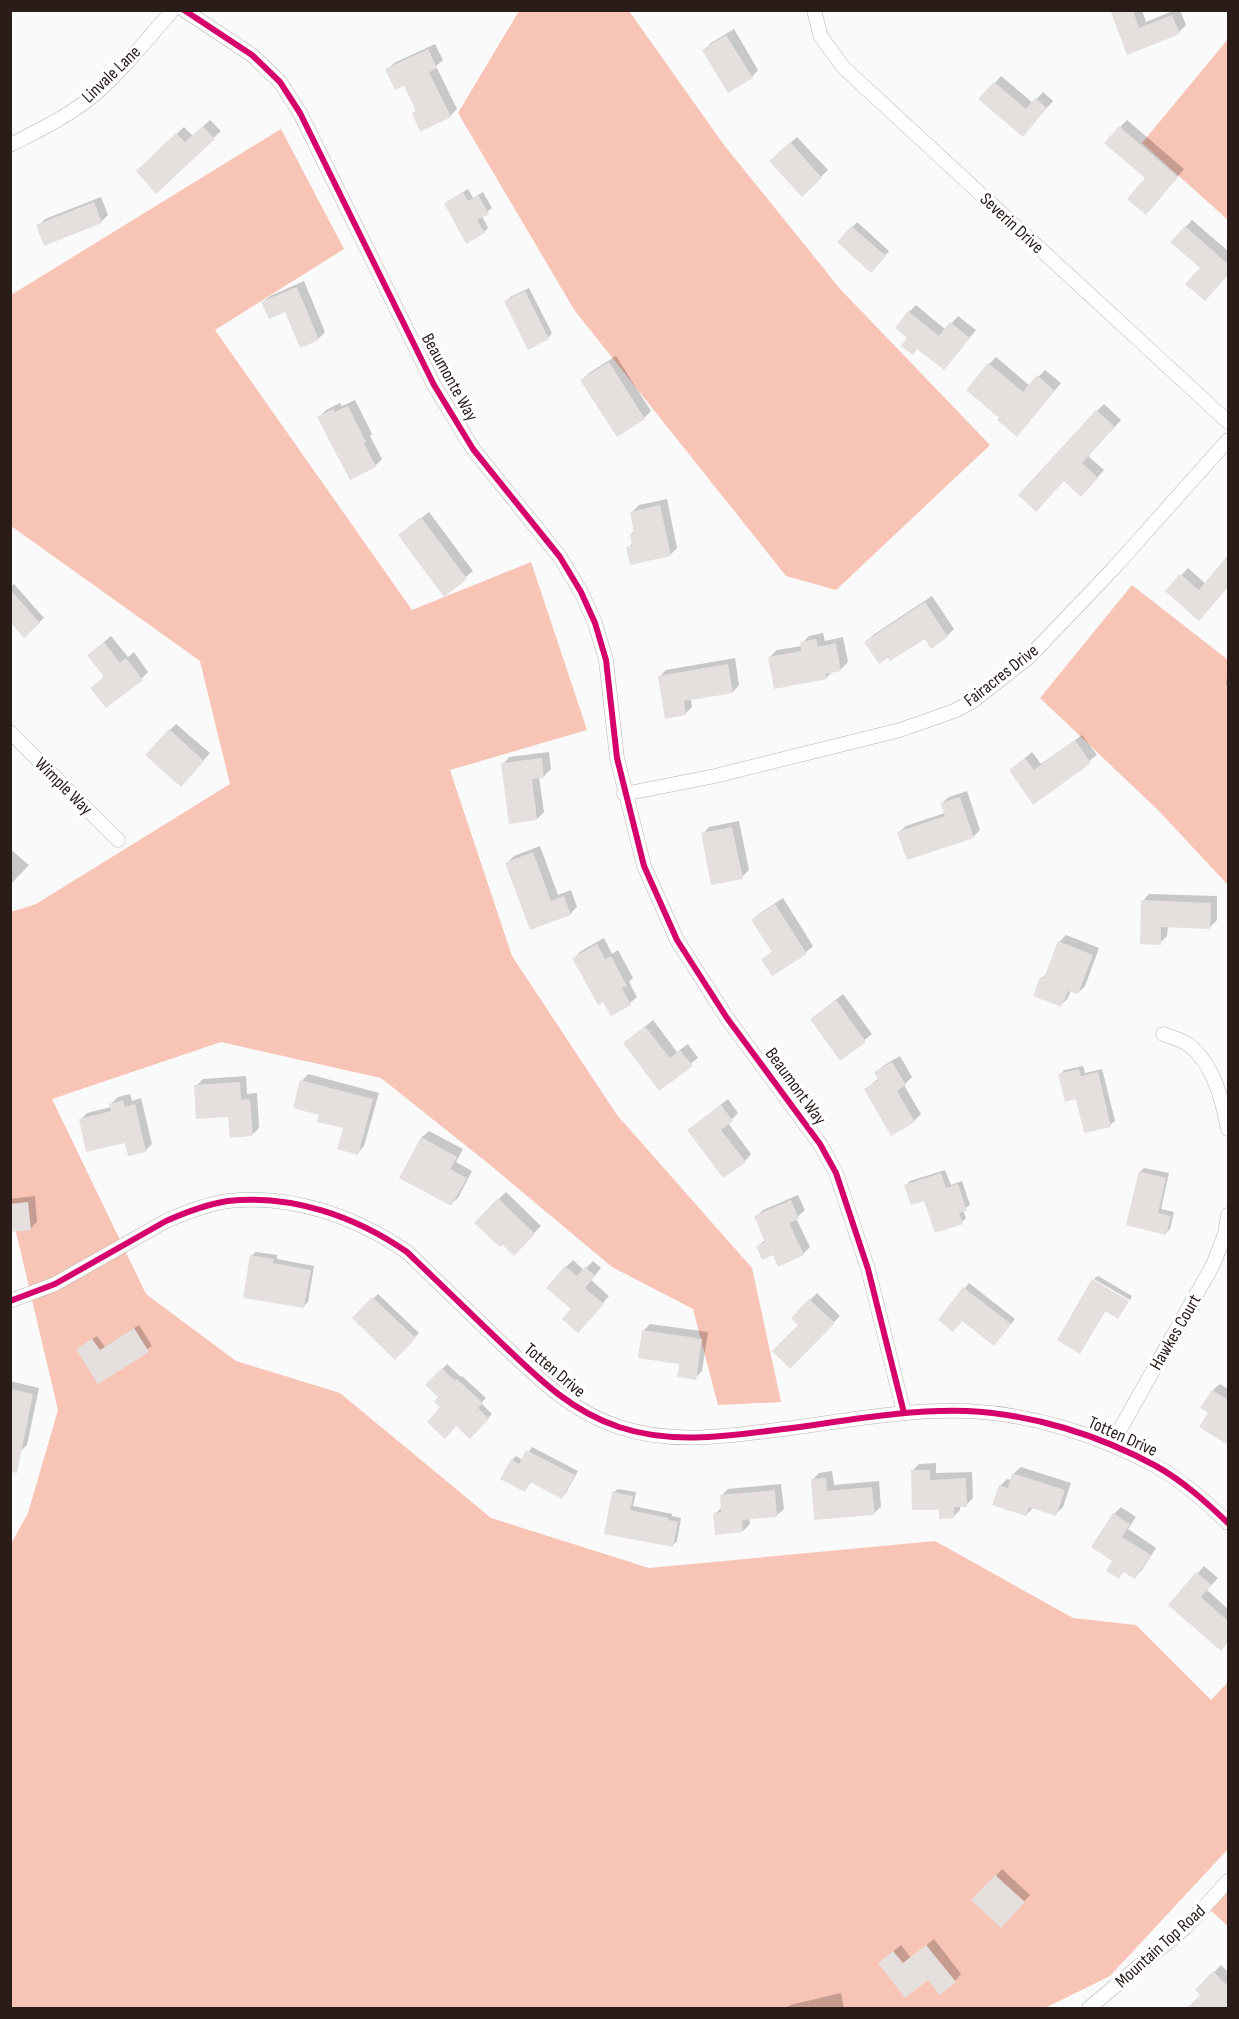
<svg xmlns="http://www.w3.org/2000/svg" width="1239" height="2019" font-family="'Sofia Sans Condensed',sans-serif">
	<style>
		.forest { fill: #f8c4b6 }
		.shadow { fill: #0003 }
		.building { fill: #e5e0de }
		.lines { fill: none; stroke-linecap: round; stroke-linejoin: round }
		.minor-casing { stroke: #b8b2b0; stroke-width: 15 }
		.minor { stroke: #fefefe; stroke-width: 14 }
		.cycleway-casing { stroke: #fff; stroke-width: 10 }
		.cycleway { stroke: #d6006c; stroke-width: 6 }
		.labels { text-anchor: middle; stroke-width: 6; stroke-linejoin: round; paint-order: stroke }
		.street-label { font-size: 18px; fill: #291c19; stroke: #fff }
	</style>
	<rect width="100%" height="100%" fill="#fafafa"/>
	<!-- forest -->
	<g class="forest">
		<polygon points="519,11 629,11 724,145 841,290 990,445 836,590 786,576 575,311 458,113"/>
		<polygon points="1228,39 1228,220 1142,143"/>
		<polygon points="281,129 344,249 215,330 412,610 531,562 587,730 450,770 512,956 617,1115 752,1268 781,1402 718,1405 693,1309 612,1267 489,1164 381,1078 221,1042 52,1099 146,1294 236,1361 340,1393 491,1518 649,1568 935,1541 1073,1618 1136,1625 1211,1700 1228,1682 1228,1849 1110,1976 1045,2008 11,2008 11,1544 28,1513 58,1410 11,1211 11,912 36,904 230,784 200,661 11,526 11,295"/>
		<polygon points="1132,585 1228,660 1228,885 1158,810 1040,698"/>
		<polygon points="1228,1891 1228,1926 1210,1910"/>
	</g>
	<!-- shadow -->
	<g class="shadow">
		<polygon points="1111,10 1142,10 1146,22 1175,10 1180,10 1186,25 1179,32 1128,53"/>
		<polygon points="734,29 758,70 752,77 704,50 711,43"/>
		<polygon points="435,44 443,60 436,66 457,109 450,116 413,114 417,110 405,84 387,70 394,63"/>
		<polygon points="1001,76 1033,103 1043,92 1053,101 1029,128 995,83"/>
		<polygon points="210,120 221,131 156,192 138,171 184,127 193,136"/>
		<polygon points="1127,120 1184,169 1152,206 1147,177 1120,127"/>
		<polygon points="797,137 828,170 802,195 778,154"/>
		<polygon points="468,189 473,198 483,192 492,208 482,216 488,228 484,232 446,203"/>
		<polygon points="101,197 108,215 101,222 38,226 45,219"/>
		<polygon points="1192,220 1228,251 1228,273 1212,292 1202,268 1172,242"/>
		<polygon points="857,222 889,251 876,266 839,242"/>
		<polygon points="304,281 325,332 318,339 286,310 263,302 270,296"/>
		<polygon points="529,288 552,333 548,338 506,302 510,297"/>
		<polygon points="916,305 946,330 958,316 976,330 950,362 909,338 909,312"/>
		<polygon points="616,356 651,411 644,418 618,435 582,380 589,373"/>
		<polygon points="996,357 1030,386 1045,370 1061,383 1023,428 1001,417 989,364"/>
		<polygon points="355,400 372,434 370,436 382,459 375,466 319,417 326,410 340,403 342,406"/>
		<polygon points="1104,404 1121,420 1088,456 1104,470 1088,488 1064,479 1097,411"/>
		<polygon points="667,499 677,548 670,555 628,548 633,543 631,534 635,530 632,512 639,505"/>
		<polygon points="429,512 473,571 444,595 400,535"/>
		<polygon points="1228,558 1228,586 1206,612 1167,591 1188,568 1206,584"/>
		<polygon points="14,584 44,618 24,636 10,620 10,588"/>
		<polygon points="932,596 954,629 947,636 866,642 873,635"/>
		<polygon points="823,633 825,641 843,637 848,662 841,669 833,671 827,677 775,687 770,657 777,650 802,646 802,643 809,636"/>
		<polygon points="111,636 128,657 134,652 148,672 142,678 92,688 105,676 96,649"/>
		<polygon points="735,658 739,685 733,692 691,699 692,707 685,714 659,677 666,670"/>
		<polygon points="1228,668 1228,685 1226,685"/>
		<polygon points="176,724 210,753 188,778 170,730"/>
		<polygon points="1082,735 1097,755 1034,803 1011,770 1032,752 1041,764"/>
		<polygon points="549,752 551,769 544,776 539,777 544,812 537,819 503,764 509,757"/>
		<polygon points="967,791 980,830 973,837 899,832 906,826 945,813 942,803 949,797"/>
		<polygon points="739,821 749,870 742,877 703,834 709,827"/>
		<polygon points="540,846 558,895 571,890 577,907 570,914 531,928 507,863 514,856"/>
		<polygon points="10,849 29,865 10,885"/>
		<polygon points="1149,894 1217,896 1217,920 1210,927 1168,926 1167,936 1160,943 1143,901"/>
		<polygon points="783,898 813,946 806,952 763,960 773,951 753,920 760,913"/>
		<polygon points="1066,935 1099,948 1085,986 1078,993 1071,990 1068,998 1061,1005 1042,978 1048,972 1059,942"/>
		<polygon points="604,938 612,954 618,950 633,978 629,982 637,997 630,1003 612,1014 574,958 581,951"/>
		<polygon points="843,994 872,1034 840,1059 811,1019"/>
		<polygon points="653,1020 677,1052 688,1044 698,1058 659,1089 625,1043"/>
		<polygon points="900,1056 912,1077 904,1085 921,1114 914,1121 866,1089 879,1078 876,1073 883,1066"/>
		<polygon points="1083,1066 1085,1073 1102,1069 1115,1121 1110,1125 1077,1097 1060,1075 1064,1070"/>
		<polygon points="308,1074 379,1093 364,1146 358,1153 344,1127 321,1114 302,1081"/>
		<polygon points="246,1076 247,1094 257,1093 259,1128 252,1135 196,1086 203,1079"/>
		<polygon points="130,1094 132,1101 141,1098 152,1144 145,1151 80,1120 87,1113 111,1107 111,1104 118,1097"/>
		<polygon points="728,1099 738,1113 728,1123 751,1154 745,1161 696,1124"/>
		<polygon points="429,1131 463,1149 456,1162 472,1171 458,1198 451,1204 401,1177 422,1137"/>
		<polygon points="1144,1168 1169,1173 1161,1209 1174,1212 1170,1229 1166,1233 1140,1172"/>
		<polygon points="945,1170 951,1185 962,1181 970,1205 963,1210 966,1218 962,1222 906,1186 910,1181"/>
		<polygon points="506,1192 541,1226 514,1254 476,1222"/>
		<polygon points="798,1195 805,1210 796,1218 810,1247 803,1254 774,1253 758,1246 766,1239 756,1217 763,1210"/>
		<polygon points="35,1196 37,1222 30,1229 10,1231 10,1199"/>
		<polygon points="256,1252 277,1255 277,1259 314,1266 308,1302 304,1306 251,1256"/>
		<polygon points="573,1260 584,1270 593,1261 601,1268 591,1280 609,1296 585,1324 573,1309 566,1267"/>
		<polygon points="1098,1276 1132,1296 1130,1300 1094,1279"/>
		<polygon points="1093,1281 1128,1302 1118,1317 1106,1310 1080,1352"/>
		<polygon points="969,1283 1015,1319 998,1340 962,1319 940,1319"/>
		<polygon points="817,1293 840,1316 790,1367 800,1325 793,1318"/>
		<polygon points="378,1294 419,1333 395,1358 354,1318"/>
		<polygon points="650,1324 708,1332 702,1371 695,1378 680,1362 643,1331"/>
		<polygon points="139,1325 152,1346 99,1382 78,1349 97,1336 105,1347"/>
		<polygon points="447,1364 461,1377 462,1376 486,1398 481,1403 492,1414 470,1437 442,1407 440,1397 428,1385"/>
		<polygon points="10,1381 39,1388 27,1445 20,1452 10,1450"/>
		<polygon points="1220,1384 1228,1389 1228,1443 1201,1427 1210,1412 1203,1408 1213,1390"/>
		<polygon points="532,1447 578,1471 566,1493 562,1497 532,1481 525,1490 512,1460 516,1456 523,1460"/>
		<polygon points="936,1463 936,1473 972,1472 973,1498 966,1505 960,1505 960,1510 953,1517 912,1471 919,1464"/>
		<polygon points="1021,1467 1071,1483 1063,1507 1056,1514 1033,1508 1026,1515 1000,1486 1007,1479 1012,1480 1014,1473"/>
		<polygon points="832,1471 834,1485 879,1481 881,1507 874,1513 816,1518 812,1480 819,1473"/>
		<polygon points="781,1484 784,1509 777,1515 749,1518 750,1524 743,1531 715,1514 722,1507 721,1496 728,1489"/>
		<polygon points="618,1489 636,1492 633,1506 672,1514 672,1516 681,1518 677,1541 672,1546 605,1533 613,1493"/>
		<polygon points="1121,1507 1136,1517 1128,1529 1156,1548 1142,1570 1135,1577 1125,1571 1118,1577 1114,1561 1093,1547 1114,1514"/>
		<polygon points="1204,1566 1218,1578 1207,1590 1228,1609 1228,1641 1221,1649 1170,1605"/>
		<polygon points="1002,1869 1030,1895 1008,1919 996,1876"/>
		<polygon points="934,1939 961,1974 955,1981 928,1978 886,1957 901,1945 911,1958"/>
		<polygon points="1221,1965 1228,1972 1228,2008 1189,2008 1203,1995 1197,1990"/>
		<polygon points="841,1993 844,2008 852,2007 852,2008 786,2008 790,2005"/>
	</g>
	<!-- building -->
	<g class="building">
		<polygon points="1110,10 1133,10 1139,28 1172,15 1180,34 1127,55"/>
		<polygon points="726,35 753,78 728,93 702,50"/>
		<polygon points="428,49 437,68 429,72 451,117 420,132 412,113 416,111 404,86 395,90 385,69"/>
		<polygon points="994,82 1026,109 1035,98 1047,108 1023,137 978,99"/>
		<polygon points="203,126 215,139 156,194 136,171 176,133 185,142"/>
		<polygon points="1119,126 1178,177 1146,215 1127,199 1145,178 1104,143"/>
		<polygon points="790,142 822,178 802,197 769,161"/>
		<polygon points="463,192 468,201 478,195 489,214 477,220 485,233 466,244 444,203"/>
		<polygon points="94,202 102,223 44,246 36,225"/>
		<polygon points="851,226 886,256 871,273 837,242"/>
		<polygon points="1185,226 1228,264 1228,275 1205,301 1185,284 1200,268 1170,242"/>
		<polygon points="297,287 319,340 300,348 285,312 269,319 261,302"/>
		<polygon points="525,291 549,339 528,350 504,301"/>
		<polygon points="908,311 939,336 950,322 970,338 944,370 917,349 913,355 901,346 907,338 895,328"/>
		<polygon points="609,362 645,419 617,437 580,380"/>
		<polygon points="988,363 1023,392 1037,375 1055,391 1017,437 997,420 999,418 966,390"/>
		<polygon points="348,406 366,442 364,443 376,467 350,480 317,417 333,409 335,412"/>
		<polygon points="1096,410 1115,427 1082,463 1098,478 1081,497 1064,481 1036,512 1018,495"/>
		<polygon points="660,505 671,556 630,565 626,547 632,546 630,534 634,533 630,512"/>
		<polygon points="421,517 467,579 444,597 398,535"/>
		<polygon points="1228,555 1228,587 1199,621 1165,591 1180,574 1199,590"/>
		<polygon points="10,589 40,623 24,638 10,622"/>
		<polygon points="925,602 948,637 931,649 925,639 890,661 888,658 879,664 864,642"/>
		<polygon points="816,639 818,647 836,643 841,671 826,674 827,679 774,689 768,657 801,651 800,642"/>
		<polygon points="104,642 120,663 126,658 143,680 106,708 90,688 104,677 87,655"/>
		<polygon points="728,664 733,693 684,701 686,715 665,719 658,676"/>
		<polygon points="169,729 204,761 181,787 145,755"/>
		<polygon points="1075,740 1091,763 1033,805 1009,770 1025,758 1034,770"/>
		<polygon points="542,758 544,778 532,779 537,820 509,824 501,763"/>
		<polygon points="960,797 974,838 907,860 897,832 945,816 940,803"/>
		<polygon points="732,827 743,879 711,885 701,833"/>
		<polygon points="533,852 551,901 564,896 571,915 530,930 505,863"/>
		<polygon points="1141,900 1211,903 1210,929 1161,927 1161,945 1140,944"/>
		<polygon points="775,904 807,954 772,976 761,959 772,952 751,920"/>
		<polygon points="1058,941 1093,955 1078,994 1068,991 1061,1007 1033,996 1040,977 1044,978"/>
		<polygon points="597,944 605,959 611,956 627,986 622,988 631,1005 611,1016 603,1002 598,1005 572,958"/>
		<polygon points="836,1000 866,1042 840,1061 810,1019"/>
		<polygon points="645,1026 670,1058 680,1050 693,1066 659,1091 623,1043"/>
		<polygon points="892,1062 906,1085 897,1091 915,1122 891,1136 864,1089 879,1080 874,1072"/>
		<polygon points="1079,1069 1081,1076 1098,1072 1111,1127 1084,1133 1076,1099 1065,1102 1058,1074"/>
		<polygon points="300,1080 373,1099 358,1155 337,1149 343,1128 317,1122 319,1115 293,1108"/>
		<polygon points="240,1082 241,1100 250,1099 253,1136 230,1138 228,1117 196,1119 194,1085"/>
		<polygon points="123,1100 125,1107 135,1104 146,1152 128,1156 125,1143 86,1152 79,1119 111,1111 109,1104"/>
		<polygon points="721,1105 733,1121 721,1130 746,1162 723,1178 687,1130"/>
		<polygon points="421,1137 457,1157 450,1169 467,1178 451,1206 399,1178"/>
		<polygon points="1139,1171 1166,1178 1158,1213 1171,1216 1166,1235 1126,1225"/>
		<polygon points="941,1173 946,1188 958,1184 967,1211 959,1213 963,1224 935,1233 924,1201 911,1205 904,1185"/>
		<polygon points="498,1198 535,1234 514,1256 503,1245 500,1247 474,1223"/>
		<polygon points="791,1200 799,1219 789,1223 804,1255 778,1267 773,1255 762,1260 756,1246 765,1242 754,1216"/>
		<polygon points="28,1202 31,1230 10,1232 10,1204"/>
		<polygon points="250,1255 274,1259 273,1263 311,1270 304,1308 243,1298"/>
		<polygon points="565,1266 577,1276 585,1267 595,1276 585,1288 604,1304 578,1333 562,1319 571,1309 546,1288"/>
		<polygon points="1092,1279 1129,1301 1118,1319 1105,1311 1080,1354 1057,1340"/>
		<polygon points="963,1287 1011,1324 994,1346 962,1321 953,1332 938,1320"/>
		<polygon points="372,1297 416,1338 395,1360 352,1318"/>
		<polygon points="809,1299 835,1323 790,1369 772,1351 798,1325 791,1318"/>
		<polygon points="134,1328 149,1352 98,1384 76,1349 92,1339 100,1350"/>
		<polygon points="642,1330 702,1339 696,1380 677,1377 679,1364 638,1358"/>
		<polygon points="442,1368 455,1381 457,1379 483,1403 478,1408 489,1419 470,1439 456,1426 445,1439 427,1422 440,1407 434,1402 438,1397 425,1385"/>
		<polygon points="10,1389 33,1394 17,1473 10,1472"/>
		<polygon points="1212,1390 1228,1400 1228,1445 1199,1427 1208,1413 1200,1408"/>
		<polygon points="526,1450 575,1475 562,1499 530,1482 525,1492 500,1479 511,1459 519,1464"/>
		<polygon points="911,1470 930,1470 930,1480 966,1478 967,1507 954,1507 954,1518 939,1519 939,1510 912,1510"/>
		<polygon points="1012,1473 1065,1490 1056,1516 1029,1507 1026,1516 992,1505 999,1485 1008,1488"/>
		<polygon points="826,1478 827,1491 872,1487 875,1515 814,1520 811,1479"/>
		<polygon points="775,1490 777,1517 742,1520 743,1532 715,1535 713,1513 721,1512 720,1495"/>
		<polygon points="612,1492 633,1496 630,1510 669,1518 668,1520 678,1522 673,1547 604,1534"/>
		<polygon points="1113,1513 1130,1524 1122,1537 1151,1555 1135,1579 1123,1572 1119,1579 1106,1571 1112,1561 1091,1547"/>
		<polygon points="1196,1572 1212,1585 1201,1597 1228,1621 1228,1642 1221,1651 1168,1605"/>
		<polygon points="995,1875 1025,1902 1001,1928 971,1900"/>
		<polygon points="926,1945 956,1982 940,1995 928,1980 905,1998 878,1963 893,1951 903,1963"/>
		<polygon points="1213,1971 1228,1986 1228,2008 1187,2008 1200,1995 1195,1990"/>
	</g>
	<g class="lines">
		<defs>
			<g id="minor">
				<polyline points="184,10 252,55 280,82 300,113 434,385 473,449 560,557 581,592 595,623 606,660 617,758 644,866 677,940 727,1018 820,1144 836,1173 868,1269 904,1413"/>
				<polyline points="814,10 821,37 844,68 1228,422"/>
				<path d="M 10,145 C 39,130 69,116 94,95 C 123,70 147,39 173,10"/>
				<polyline points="10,732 118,840"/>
				<polyline points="624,794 715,776 900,730 954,711 973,701 1029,657 1113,569 1228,440"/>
				<path d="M 1163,1034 C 1171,1037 1182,1040 1189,1045 C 1214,1065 1222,1099 1228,1129"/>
				<path d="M 10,1301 L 55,1284 L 166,1221 C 184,1213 209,1204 228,1201 C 291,1194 355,1216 407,1252 C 436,1280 465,1308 493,1335 C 532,1372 567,1410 619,1427 C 676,1446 734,1435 792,1428 C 850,1420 909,1409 967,1411 C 1032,1414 1099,1435 1156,1466 C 1183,1481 1206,1502 1228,1523"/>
				<polyline points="1111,1445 1213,1265 1225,1234 1228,1215"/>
				<polyline points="1089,2008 1186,1927 1228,1881"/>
			</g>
		</defs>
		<!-- minor casing -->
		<use href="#minor" class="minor-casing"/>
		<!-- minor -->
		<use href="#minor" class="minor"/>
		<defs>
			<g id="cycleway">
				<polyline points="184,10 252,55 280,82 300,113 434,385 473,449 560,557 581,592 595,623 606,660 617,758 644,866 677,940 727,1018 820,1144 836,1173 868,1269 904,1413"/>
				<path d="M 10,1301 L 55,1284 L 166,1221 C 184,1213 209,1204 228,1201 C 291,1194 355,1216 407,1252 C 436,1280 465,1308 493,1335 C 532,1372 567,1410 619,1427 C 676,1446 734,1435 792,1428 C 850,1420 909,1409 967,1411 C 1032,1414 1099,1435 1156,1466 C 1183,1481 1206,1502 1228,1523"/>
			</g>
		</defs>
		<!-- cycleway casing -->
		<use href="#cycleway" class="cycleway-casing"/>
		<!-- cycleway -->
		<use href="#cycleway" class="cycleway"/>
	</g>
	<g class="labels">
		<!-- street labels -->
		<g class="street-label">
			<text transform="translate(111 74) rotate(-44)" y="6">Linvale Lane</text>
			<text transform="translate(1012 223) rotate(43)" y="6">Severin Drive</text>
			<text transform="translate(450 377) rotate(61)" y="6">Beaumonte Way</text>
			<text transform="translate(1001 675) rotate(-38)" y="6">Fairacres Drive</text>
			<text transform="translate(64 786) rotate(45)" y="6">Wimple Way</text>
			<text transform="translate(796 1086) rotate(54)" y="6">Beaumont Way</text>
			<text transform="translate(1175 1332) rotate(-60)" y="6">Hawkes Court</text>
			<text transform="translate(555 1370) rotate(40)" y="6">Totten Drive</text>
			<text transform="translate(1123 1436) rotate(24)" y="6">Totten Drive</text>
			<text transform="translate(1160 1946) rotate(-42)" y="6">Mountain Top Road</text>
		</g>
	</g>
	<!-- border -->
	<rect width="1239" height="2019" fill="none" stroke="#291c19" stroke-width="24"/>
</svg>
